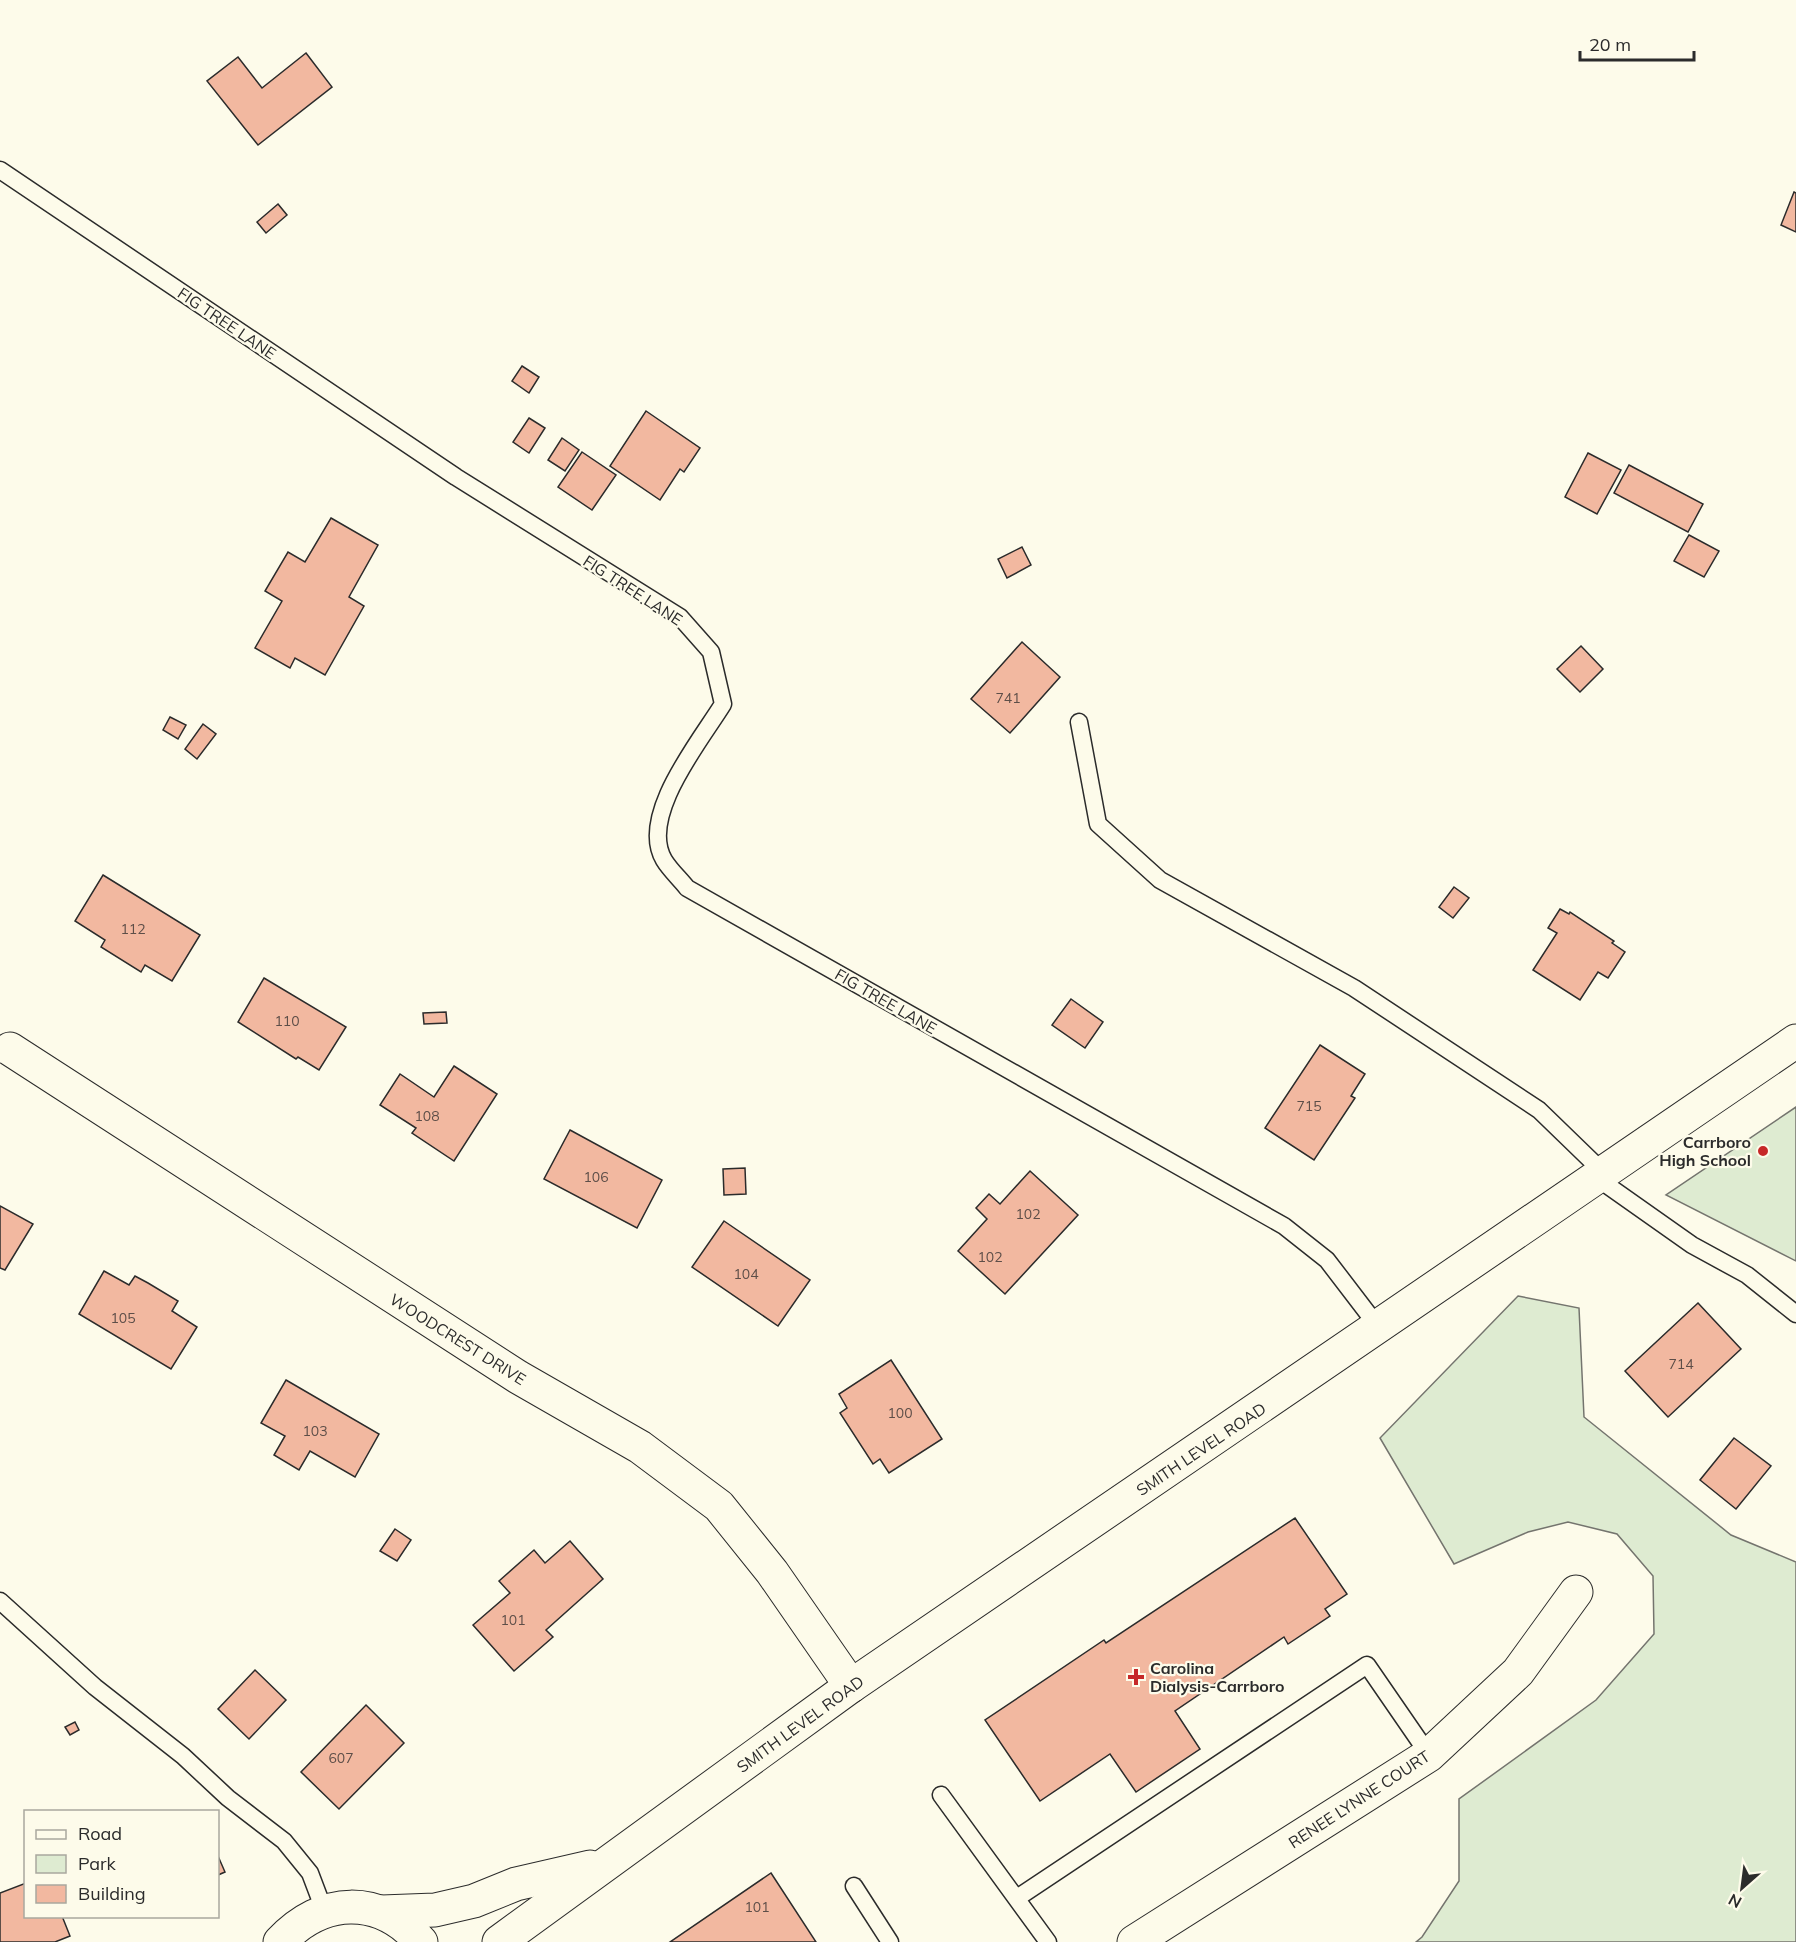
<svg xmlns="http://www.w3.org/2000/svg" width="1796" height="1942" font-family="Mulish,sans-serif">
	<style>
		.green { fill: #deebd1; stroke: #74746e; stroke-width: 1.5 }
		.building { fill: #f2b8a0; stroke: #2b2b2b; stroke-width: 1.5 }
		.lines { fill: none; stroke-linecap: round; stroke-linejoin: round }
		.lane-casing { stroke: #2b2b2b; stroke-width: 19 }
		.street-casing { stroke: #2b2b2b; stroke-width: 35 }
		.secondary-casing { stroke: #2b2b2b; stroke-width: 35 }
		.lane { stroke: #fdfbea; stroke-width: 16 }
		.street { stroke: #fdfbea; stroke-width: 33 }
		.secondary { stroke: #fdfbea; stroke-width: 33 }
		.poi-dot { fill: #c62828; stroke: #fdfbea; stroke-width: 2 }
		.labels { text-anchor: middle; stroke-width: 4.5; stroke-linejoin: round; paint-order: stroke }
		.number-label { font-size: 14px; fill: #5d4e48 }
		.street-label { font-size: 16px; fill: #2b2b2b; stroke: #fdfbea }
		.poi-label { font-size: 16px; font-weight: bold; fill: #2b2b2b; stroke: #fdfbea; text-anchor: end }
	</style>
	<rect width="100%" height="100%" fill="#fdfbea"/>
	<!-- green -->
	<g class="green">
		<polygon points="1796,1107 1796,1261 1666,1195"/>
		<polygon points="1518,1296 1579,1308 1584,1417 1731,1535 1796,1562 1796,1942 1416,1942 1422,1937 1459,1881 1459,1799 1596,1700 1654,1634 1653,1576 1617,1534 1568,1522 1528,1532 1454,1564 1380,1438"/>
	</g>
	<!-- building -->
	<g class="building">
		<polygon points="306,53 332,87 258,145 207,81 238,57 262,88"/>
		<polygon points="1794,192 1796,193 1796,232 1781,225"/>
		<polygon points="278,204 287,215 266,233 257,222"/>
		<polygon points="522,366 539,377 529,393 512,381"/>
		<polygon points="646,411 700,448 684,472 680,469 660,500 610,466"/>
		<polygon points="529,418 545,428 529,453 513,442"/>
		<polygon points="562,438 579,450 565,471 548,460"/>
		<polygon points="582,452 616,475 592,510 558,487"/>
		<polygon points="1588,453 1621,470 1597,514 1565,497"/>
		<polygon points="1629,465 1703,504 1688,532 1614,493"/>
		<polygon points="331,518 378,545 349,597 364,606 325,675 295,658 290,668 255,648 282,601 265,591 288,552 305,562"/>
		<polygon points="1689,535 1719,551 1704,577 1674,561"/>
		<polygon points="1022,547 1031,565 1007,578 998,559"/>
		<polygon points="1022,642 1060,677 1010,733 971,699"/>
		<polygon points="1581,646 1603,669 1580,692 1557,669"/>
		<polygon points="170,717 186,725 178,739 163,730"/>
		<polygon points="203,724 216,734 197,759 185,749"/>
		<polygon points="103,875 200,935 172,981 145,965 141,972 101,947 105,940 75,921"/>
		<polygon points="1454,887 1469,898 1453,918 1439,907"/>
		<polygon points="1560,909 1569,914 1570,912 1614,941 1612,943 1625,952 1608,978 1598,972 1580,1000 1533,970 1557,933 1548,928"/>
		<polygon points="264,978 346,1027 319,1070 298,1057 296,1059 238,1022"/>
		<polygon points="1071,999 1103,1022 1085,1048 1052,1025"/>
		<polygon points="446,1012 447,1023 424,1024 423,1013"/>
		<polygon points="1320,1045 1365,1074 1351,1096 1355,1098 1314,1160 1265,1128"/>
		<polygon points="454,1066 497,1094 454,1161 412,1133 416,1128 380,1105 400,1074 434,1097"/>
		<polygon points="570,1130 662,1180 637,1228 544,1179"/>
		<polygon points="745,1168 746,1194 724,1195 723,1169"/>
		<polygon points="1030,1171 1078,1215 1005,1294 958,1251 987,1219 976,1208 989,1194 1000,1204"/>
		<polygon points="0,1206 33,1224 5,1270 0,1268"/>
		<polygon points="724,1221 810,1280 778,1326 692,1267"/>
		<polygon points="104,1271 129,1285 135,1276 148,1283 178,1301 172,1311 197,1327 171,1369 79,1314"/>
		<polygon points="1698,1303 1741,1349 1668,1417 1625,1371"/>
		<polygon points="891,1360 942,1439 889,1473 880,1459 873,1464 840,1413 847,1408 839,1394"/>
		<polygon points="286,1380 379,1434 355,1477 310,1451 299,1470 274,1455 285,1436 261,1423"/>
		<polygon points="1734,1438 1771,1466 1736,1509 1700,1480"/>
		<polygon points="1295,1518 1347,1594 1325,1609 1330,1616 1288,1644 1284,1637 1175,1711 1200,1749 1136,1792 1110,1754 1040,1801 985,1720 1104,1640 1106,1643"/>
		<polygon points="395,1529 411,1540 397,1561 380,1551"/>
		<polygon points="570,1541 603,1579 546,1630 553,1637 514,1671 473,1625 510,1593 499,1581 534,1550 545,1563"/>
		<polygon points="255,1670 286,1700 249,1739 218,1709"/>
		<polygon points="366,1705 404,1743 339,1809 301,1772"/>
		<polygon points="75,1722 79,1730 70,1735 65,1727"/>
		<polygon points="218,1856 225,1872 218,1875"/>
		<polygon points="771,1873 816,1942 670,1942"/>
		<polygon points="26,1883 26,1916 62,1916 70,1936 55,1942 0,1942 0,1893"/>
	</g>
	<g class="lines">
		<defs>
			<g id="lane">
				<path d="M 0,170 L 456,477 L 680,617 L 711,652 L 723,704 C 701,740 638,816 664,860 C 670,870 680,879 687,888 L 1284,1226 L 1327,1260 L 1379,1328"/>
				<polyline points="1079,722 1098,824 1160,880 1354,988 1539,1110 1604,1173"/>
				<polyline points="1597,1178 1692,1245 1747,1275 1796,1314"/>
				<polyline points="0,1601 95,1687 183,1756 228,1798 284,1841 310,1873 324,1910"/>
				<polyline points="941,1795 1048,1942"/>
				<polyline points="854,1886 890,1942"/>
				<polyline points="1017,1898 1367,1665 1429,1755"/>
			</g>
			<g id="street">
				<polyline points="10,1049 518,1377 640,1447 719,1506 772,1572 851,1686"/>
				<polyline points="1134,1942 1429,1755 1518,1672 1576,1592"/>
			</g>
			<g id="secondary">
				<polyline points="382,1912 435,1910 474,1901 516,1884 590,1867"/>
				<path d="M 280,1942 C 322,1897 379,1894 421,1942"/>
				<polyline points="499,1942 851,1686 1796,1041"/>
			</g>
		</defs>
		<!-- lane casing -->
		<use href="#lane" class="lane-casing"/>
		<!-- street casing -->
		<use href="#street" class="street-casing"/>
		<!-- secondary casing -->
		<use href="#secondary" class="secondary-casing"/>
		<!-- lane -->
		<use href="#lane" class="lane"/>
		<!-- street -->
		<use href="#street" class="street"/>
		<!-- secondary -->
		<use href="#secondary" class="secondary"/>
	</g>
	<!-- markers -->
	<g class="poi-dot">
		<circle cx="1763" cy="1151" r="6"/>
		<path d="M1133 1668h6v6h6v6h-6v6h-6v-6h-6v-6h6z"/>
	</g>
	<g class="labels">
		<!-- number labels -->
		<g class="number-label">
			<text x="1008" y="703">741</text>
			<text x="133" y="934">112</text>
			<text x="287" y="1026">110</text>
			<text x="1309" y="1111">715</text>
			<text x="427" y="1121">108</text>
			<text x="596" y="1182">106</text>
			<text x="1028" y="1219">102</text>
			<text x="990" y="1262">102</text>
			<text x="746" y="1279">104</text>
			<text x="123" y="1323">105</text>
			<text x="1681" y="1369">714</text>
			<text x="900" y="1418">100</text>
			<text x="315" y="1436">103</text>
			<text x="513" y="1625">101</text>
			<text x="341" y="1763">607</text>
			<text x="757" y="1912">101</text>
		</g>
		<!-- street labels -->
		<g class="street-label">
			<text transform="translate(227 323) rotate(34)" y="6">FIG TREE LANE</text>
			<text transform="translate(633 590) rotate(33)" y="6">FIG TREE LANE</text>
			<text transform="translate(886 1001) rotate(30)" y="6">FIG TREE LANE</text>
			<text transform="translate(458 1339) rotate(32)" y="6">WOODCREST DRIVE</text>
			<text transform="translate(1201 1449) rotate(-34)" y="6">SMITH LEVEL ROAD</text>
			<text transform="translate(800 1724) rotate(-36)" y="6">SMITH LEVEL ROAD</text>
			<text transform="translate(1359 1799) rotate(-33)" y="6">RENEE LYNNE COURT</text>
		</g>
		<!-- poi labels -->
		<g class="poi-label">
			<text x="1751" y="1148">Carrboro<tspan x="1751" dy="18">High School</tspan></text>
			<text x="1150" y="1674" text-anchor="start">Carolina<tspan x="1150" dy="18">Dialysis-Carrboro</tspan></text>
		</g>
	</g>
	<!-- legend -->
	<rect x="24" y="1810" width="195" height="108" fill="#fdfbea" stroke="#a9a89e" stroke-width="1.5"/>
	<rect x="36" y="1830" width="30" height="9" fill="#fdfbea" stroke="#a9a89e" stroke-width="1.5"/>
	<text x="78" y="1840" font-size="18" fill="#2b2b2b">Road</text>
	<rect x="36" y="1855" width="30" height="18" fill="#deebd1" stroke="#a9a89e" stroke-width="1.5"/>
	<text x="78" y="1870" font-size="18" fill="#2b2b2b">Park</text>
	<rect x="36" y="1885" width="30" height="18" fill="#f2b8a0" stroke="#a9a89e" stroke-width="1.5"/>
	<text x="78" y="1900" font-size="18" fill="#2b2b2b">Building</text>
	<!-- north arrow -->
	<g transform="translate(1742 1888) rotate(208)" stroke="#fdfbea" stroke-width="4.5" paint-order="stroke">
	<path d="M0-4.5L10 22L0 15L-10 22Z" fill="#2b2b2b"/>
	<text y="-9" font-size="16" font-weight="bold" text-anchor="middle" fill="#2b2b2b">N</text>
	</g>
	<!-- scale -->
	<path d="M1580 51v9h114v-9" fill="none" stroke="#2b2b2b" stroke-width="3"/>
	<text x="1589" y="51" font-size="18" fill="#2b2b2b" stroke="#fdfbea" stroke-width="4.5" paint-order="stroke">20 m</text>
</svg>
